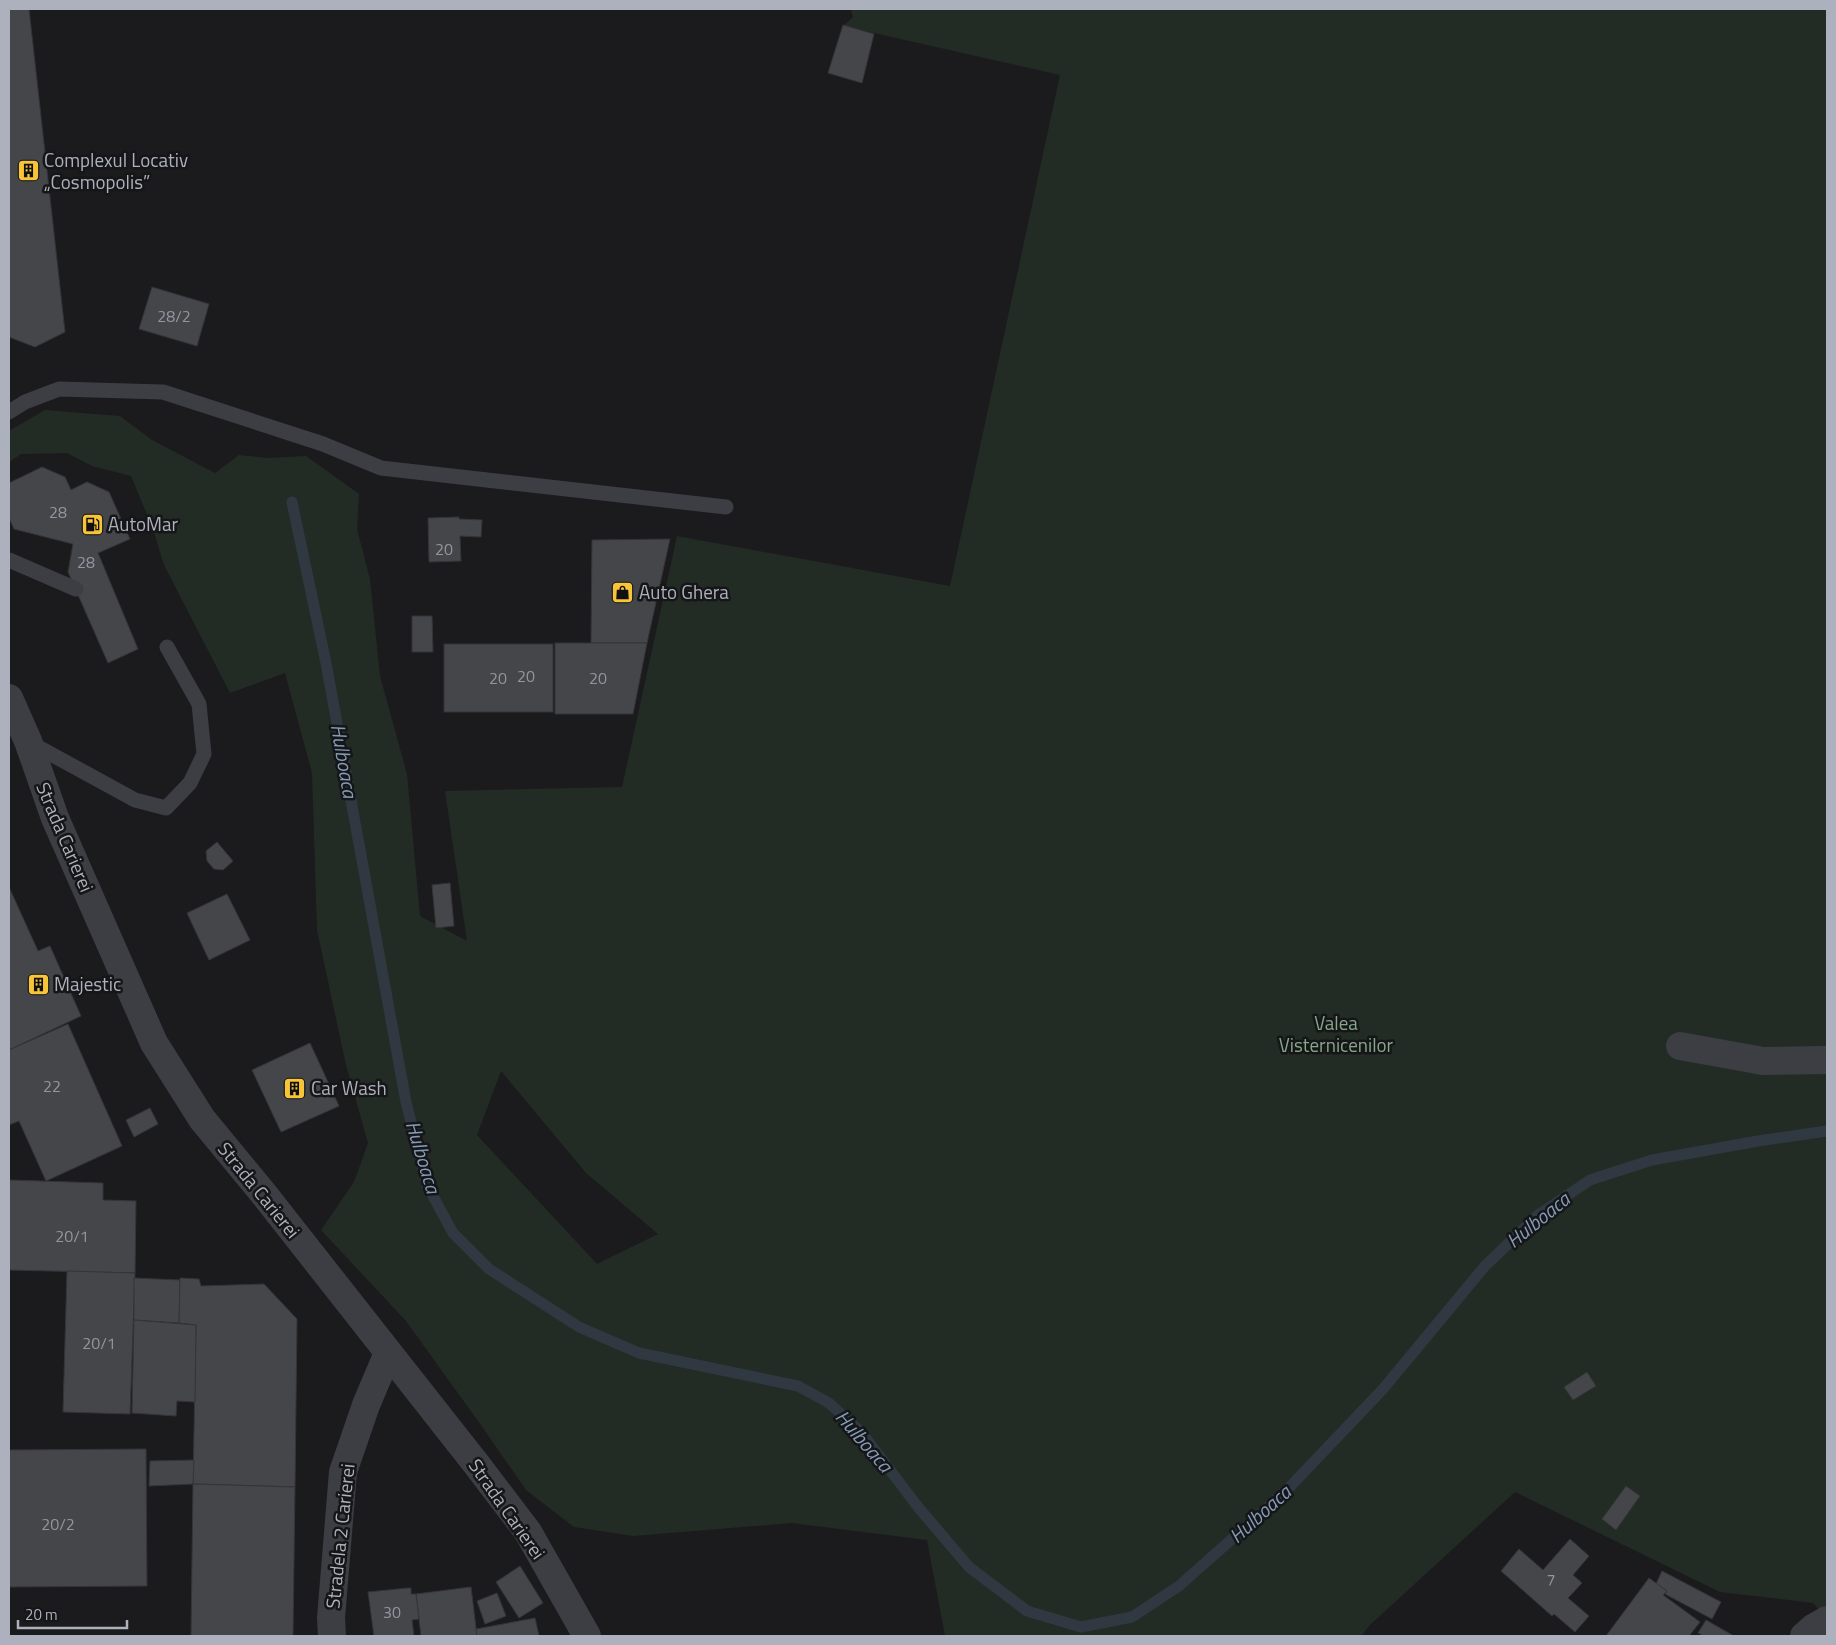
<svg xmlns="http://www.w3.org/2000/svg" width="1836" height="1645" font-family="'Titillium Web',sans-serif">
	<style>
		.green { fill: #222c24; fill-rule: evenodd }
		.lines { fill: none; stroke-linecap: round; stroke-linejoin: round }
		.stream { stroke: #303942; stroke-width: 11 }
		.building { fill: #45464a; stroke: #353539 }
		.lane { stroke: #3d3e44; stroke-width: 15 }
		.street { stroke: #3d3e44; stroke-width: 28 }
		.labels { text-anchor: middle; stroke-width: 5; stroke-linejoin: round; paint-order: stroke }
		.number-label { font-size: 16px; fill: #9396a0 }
		.poi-label { font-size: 19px; fill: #adb1bd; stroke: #161618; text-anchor: start }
		.street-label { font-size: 19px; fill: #adb1bd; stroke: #161618 }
		.park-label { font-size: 19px; fill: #84a888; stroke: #161618 }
		.water-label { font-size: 20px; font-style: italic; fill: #849cb8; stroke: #161618 }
	</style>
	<rect width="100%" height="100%" fill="#1b1b1d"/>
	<!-- green -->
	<path class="green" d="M 851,9 L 1827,9 L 1827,1618 L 1813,1603 L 1720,1592 L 1515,1492 L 1370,1625 L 1361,1636 L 945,1636 L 927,1540 L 791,1523 L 633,1536 L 574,1527 L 526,1490 L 483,1428 L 406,1321 L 321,1230 L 354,1182 L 368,1143 L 346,1065 L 317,930 L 312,773 L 285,673 L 230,693 L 164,565 L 153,529 L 131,476 L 92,466 L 67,453 L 21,454 L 9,462 L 9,431 L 45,410 L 120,416 L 152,440 L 215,473 L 239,455 L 269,458 L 306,456 L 359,494 L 357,529 L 370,579 L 380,676 L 407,774 L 420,916 L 467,941 L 445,791 L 622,787 L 677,536 L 950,586 L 1060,75 L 843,26 L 853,17 ZM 501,1071 L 586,1173 L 658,1234 L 597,1264 L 477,1135 Z"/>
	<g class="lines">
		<!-- stream -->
		<polyline class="stream" points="292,502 326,663 406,1102 427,1185 453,1233 489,1269 579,1327 639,1353 798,1386 829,1403 861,1432 918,1507 969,1567 1027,1611 1081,1627 1132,1617 1179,1586 1286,1491 1383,1389 1485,1266 1538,1215 1590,1180 1652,1160 1758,1141 1827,1131"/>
	</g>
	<!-- building -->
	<g class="building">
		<polygon points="9,9 29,9 65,332 35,347 9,337"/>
		<polygon points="843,25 874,34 862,83 828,73"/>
		<polygon points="152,287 209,304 197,346 139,329"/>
		<polygon points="42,467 65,477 71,490 87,482 109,492 130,539 98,553 138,649 108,663 68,572 73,544 14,529 9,518 9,483"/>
		<polygon points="459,517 459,519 482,520 481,537 460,536 461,561 429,562 428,518"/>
		<polygon points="670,539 647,643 591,643 592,540"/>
		<polygon points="412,616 432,616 433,652 412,652"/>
		<polygon points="555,643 647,643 633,714 555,714"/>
		<rect x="444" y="644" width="109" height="68"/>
		<polygon points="217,842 233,861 223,870 214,869 207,861 206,851"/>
		<polygon points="450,883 454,926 436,928 432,885"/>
		<polygon points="9,887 38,951 50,946 81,1016 9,1050"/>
		<polygon points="227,894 250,940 209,960 187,913"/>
		<polygon points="68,1024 122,1146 46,1181 19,1121 9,1125 9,1050"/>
		<polygon points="310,1043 339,1106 281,1132 252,1070"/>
		<polygon points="150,1108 158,1124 134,1137 126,1120"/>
		<polygon points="9,1180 103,1183 103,1200 136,1201 135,1273 9,1270"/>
		<polygon points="67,1271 135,1273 130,1414 63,1412"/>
		<polygon points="134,1278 180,1280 179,1323 134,1320"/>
		<polygon points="180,1278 199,1279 201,1286 264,1284 297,1319 295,1487 193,1484 196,1325 179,1323"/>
		<polygon points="134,1320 196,1325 195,1402 177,1401 176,1416 132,1413"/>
		<polygon points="1587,1372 1596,1386 1573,1400 1564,1387"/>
		<polygon points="146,1449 147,1586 9,1587 9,1450"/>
		<polygon points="194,1460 193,1484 149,1486 150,1461"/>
		<polygon points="193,1484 295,1487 293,1636 191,1636"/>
		<polygon points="1626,1486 1640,1496 1616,1530 1602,1519"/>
		<polygon points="1570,1539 1589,1556 1573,1575 1582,1583 1568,1598 1589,1616 1575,1632 1554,1614 1552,1616 1501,1571 1519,1549 1543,1570"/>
		<polygon points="520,1566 543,1603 519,1618 496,1582"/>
		<polygon points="1662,1571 1721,1602 1712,1619 1665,1594 1667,1591 1656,1584"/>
		<polygon points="1649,1578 1667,1591 1663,1595 1700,1622 1689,1636 1606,1636"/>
		<polygon points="471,1587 477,1636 421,1636 416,1594"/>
		<polygon points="408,1588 411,1588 411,1594 416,1594 419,1619 412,1620 414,1636 374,1636 368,1592"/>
		<polygon points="497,1593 506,1616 485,1624 477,1601"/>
		<polygon points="535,1618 539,1636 477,1636 476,1629"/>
		<polygon points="1706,1620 1734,1636 1700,1636 1701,1634 1698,1633"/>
	</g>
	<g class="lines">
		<!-- lane -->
		<g class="lane">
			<polyline points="9,412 25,402 59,389 163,392 323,444 381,468 726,507"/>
			<polyline points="9,560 76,589"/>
			<polyline points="29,742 135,800 166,808 190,783 204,754 199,704 167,647"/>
		</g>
		<!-- street -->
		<g class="street">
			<polyline points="9,698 28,741 55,818 154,1043 202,1119 263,1193 477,1465 528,1532 587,1636"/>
			<polyline points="1680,1046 1763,1061 1827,1060"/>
			<polyline points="332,1636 331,1618 343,1472 366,1405 388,1353"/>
			<polyline points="1804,1636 1813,1628 1827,1620"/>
		</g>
	</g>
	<!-- icons -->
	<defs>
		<symbol id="building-square" viewBox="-11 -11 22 22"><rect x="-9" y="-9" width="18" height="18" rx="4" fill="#f8c438" stroke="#161618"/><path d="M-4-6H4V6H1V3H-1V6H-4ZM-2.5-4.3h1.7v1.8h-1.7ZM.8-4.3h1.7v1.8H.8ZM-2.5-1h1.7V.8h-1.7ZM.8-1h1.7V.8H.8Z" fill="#111"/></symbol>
		<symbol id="fuel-square" viewBox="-11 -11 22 22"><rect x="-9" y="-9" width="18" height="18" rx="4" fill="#f8c438" stroke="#161618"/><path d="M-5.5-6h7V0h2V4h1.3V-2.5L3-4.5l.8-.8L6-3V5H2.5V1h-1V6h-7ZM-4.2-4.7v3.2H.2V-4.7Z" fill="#111"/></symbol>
		<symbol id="shop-square" viewBox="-11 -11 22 22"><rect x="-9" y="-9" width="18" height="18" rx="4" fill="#f8c438" stroke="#161618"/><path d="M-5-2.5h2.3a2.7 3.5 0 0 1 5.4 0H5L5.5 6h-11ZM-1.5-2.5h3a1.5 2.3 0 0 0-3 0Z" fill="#111"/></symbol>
	</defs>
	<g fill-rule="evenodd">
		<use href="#building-square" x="16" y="158" width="25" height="25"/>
		<use href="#fuel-square" x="80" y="512" width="25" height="25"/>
		<use href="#shop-square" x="610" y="580" width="25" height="25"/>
		<use href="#building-square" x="26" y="972" width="25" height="25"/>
		<use href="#building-square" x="282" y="1076" width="25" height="25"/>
	</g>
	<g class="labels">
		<!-- number labels -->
		<g class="number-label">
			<text x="174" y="322">28/2</text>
			<text x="58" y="518">28</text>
			<text x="444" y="555">20</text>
			<text x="86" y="568">28</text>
			<text x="526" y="682">20</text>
			<text x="498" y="684">20</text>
			<text x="598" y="684">20</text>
			<text x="52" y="1092">22</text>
			<text x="72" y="1242">20/1</text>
			<text x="99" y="1349">20/1</text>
			<text x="58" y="1530">20/2</text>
			<text x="1551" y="1585">7</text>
			<text x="392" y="1618">30</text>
		</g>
		<!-- poi labels -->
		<g class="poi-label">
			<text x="44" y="167">Complexul Locativ<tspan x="44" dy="22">„Cosmopolis”</tspan></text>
			<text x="108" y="531">AutoMar</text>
			<text x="639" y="599">Auto Ghera</text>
			<text x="54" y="991">Majestic</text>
			<text x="311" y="1095">Car Wash</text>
		</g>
		<!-- street labels -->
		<g class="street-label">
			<text transform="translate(65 837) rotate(67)" y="7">Strada Carierei</text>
			<text transform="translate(259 1190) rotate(51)" y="7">Strada Carierei</text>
			<text transform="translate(507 1509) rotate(55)" y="7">Strada Carierei</text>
			<text transform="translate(340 1536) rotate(-84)" y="7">Stradela 2 Carierei</text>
		</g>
		<!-- park labels -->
		<g class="park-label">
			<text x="1336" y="1030">Valea<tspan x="1336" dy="22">Visternicenilor</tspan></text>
		</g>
		<!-- water labels -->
		<g class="water-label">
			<text transform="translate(344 761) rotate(80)" y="7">Hulboaca</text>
			<text transform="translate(423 1157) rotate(73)" y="7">Hulboaca</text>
			<text transform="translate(1538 1220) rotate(-39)" y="7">Hulboaca</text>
			<text transform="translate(864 1441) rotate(49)" y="7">Hulboaca</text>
			<text transform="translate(1260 1514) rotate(-42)" y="7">Hulboaca</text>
		</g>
	</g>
	<!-- border -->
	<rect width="1836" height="1645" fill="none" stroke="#adb1bd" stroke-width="20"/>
	<!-- scale -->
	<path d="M18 1620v8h109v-8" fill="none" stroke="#adb1bd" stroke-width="2.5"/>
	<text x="25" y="1620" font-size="15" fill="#adb1bd" stroke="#161618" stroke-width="4" paint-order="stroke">20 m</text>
</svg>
